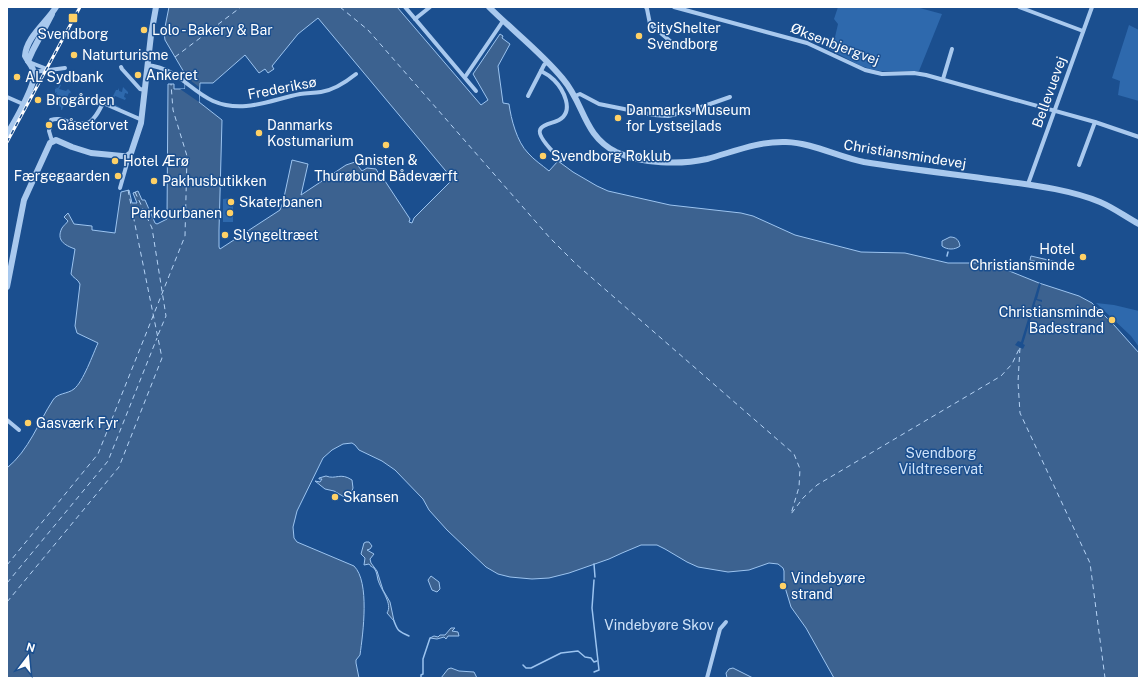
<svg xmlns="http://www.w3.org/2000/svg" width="1146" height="685" font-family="'Public Sans',sans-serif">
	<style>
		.green { fill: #2e69ad }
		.water { fill: #3c6290; stroke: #9cc4f0; fill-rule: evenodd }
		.pier { fill: #1b4f8f }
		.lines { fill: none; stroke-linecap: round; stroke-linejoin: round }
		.stream { stroke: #9cc4f0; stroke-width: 1.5 }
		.ferry { stroke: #b5d3f5; stroke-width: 1; stroke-dasharray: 5 4; stroke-linecap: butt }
		.minor { stroke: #a9c9ee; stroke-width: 4 }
		.tertiary { stroke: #a9c9ee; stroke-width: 6 }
		.rail-casing { stroke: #fff; stroke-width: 3 }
		.rail { stroke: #1b4f8f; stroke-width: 1.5; stroke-dasharray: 4.5; stroke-linecap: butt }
		.poi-dot { fill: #ffd166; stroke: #1b4f8f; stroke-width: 1.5 }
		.labels { text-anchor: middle; stroke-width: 3; stroke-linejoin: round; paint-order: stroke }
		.poi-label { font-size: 14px; fill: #fff; stroke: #1b4f8f; text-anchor: start }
		.street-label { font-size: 14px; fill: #fff; stroke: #1b4f8f }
		.park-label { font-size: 14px; fill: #cfe3fa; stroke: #1b4f8f }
	</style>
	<rect width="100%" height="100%" fill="#1b4f8f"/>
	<!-- green -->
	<g class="green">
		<polygon points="838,7 916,7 942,14 919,71 880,71 870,69 859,65 825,47 826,39 835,37 838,24 834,19"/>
		<polygon points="1129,25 1139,30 1139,101 1118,95 1120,81 1112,78"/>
		<polygon points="60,84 61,85 59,89 66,91 68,89 71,92 70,93 73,94 69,93 62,110 61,110 61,107 56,104 55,102 58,99 61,100 63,98 56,94 57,92 55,93 55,89 57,88 53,86 58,88"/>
		<polygon points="123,87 128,92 128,94 125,93 124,97 126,98 125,100 115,96 112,103 121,108 120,109 109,104 116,90 118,90 119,88 119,91 122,92"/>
		<polygon points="233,198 233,222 223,222 223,199"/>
		<polygon points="1096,303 1114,305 1139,311 1139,347 1131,336"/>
	</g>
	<!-- water -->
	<g class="water">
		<path d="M 169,7 L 397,7 L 481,105 L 488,100 L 473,74 L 500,34 L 503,36 L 502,38 L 510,44 L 498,66 L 503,103 L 509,104 C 511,119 517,142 528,153 C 534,160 542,165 549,171 L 558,161 L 573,172 L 597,186 L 608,191 L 670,205 L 741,213 L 753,216 L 795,235 L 861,252 L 905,253 L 948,263 L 984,263 L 997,266 L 1039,283 L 1079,296 L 1092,303 L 1114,325 L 1139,353 L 1139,678 L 834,678 L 806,628 L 791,607 L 784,584 L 784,571 L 783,568 L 778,564 L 769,563 L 749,570 L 728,572 L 698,567 L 687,562 L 665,549 L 657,545 L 641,545 L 622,553 L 609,559 L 569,573 L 549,578 L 532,579 L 510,577 L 498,574 L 486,567 L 447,530 L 429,510 L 423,499 L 395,470 L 382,461 L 359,450 L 355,445 L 352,443 L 343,444 L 332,450 L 323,458 L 297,511 L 293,527 L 294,538 L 297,542 L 354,566 C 370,582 363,633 360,655 L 356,660 L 356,663 L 359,678 L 7,678 L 7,468 C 29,450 38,423 53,400 C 57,393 68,394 74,389 C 83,382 93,354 98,343 L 77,333 L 75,326 L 80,284 C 78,279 73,278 71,274 L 75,249 C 64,245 56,240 62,228 C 64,225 66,224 68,221 L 64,217 L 68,213 L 74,224 L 92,226 L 92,230 L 115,233 L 121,192 L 129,190 L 132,203 L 137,203 L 133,193 L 138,191 L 142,200 L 145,200 L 155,223 L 157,224 L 167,219 L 168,84 L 174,84 L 174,89 L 185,89 L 185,74 L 165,40 L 164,32 ZM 318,18 L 450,176 L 451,181 L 414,218 L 412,223 L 409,222 L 410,219 L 385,181 L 379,180 L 379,174 L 376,169 L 367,168 L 362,171 L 355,162 L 346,165 L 301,195 L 308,164 L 292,160 L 283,202 L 280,210 L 220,249 L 219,247 L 219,230 L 222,120 L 199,102 L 200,83 L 213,83 L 245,55 L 259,73 L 265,69 L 268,73 L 274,69 L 272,66 L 298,34 Z"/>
		<path d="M 950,237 C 956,237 959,240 960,246 C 955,250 947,250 942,246 L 942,241 Z"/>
		<polygon points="1031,256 1061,263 1060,268 1049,265 1047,269 1044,269 1041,267 1041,263 1030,260"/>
		<path d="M 326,476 C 336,480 340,472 352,480 L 353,488 L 350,497 L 346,498 L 334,491 L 325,489 L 315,481 L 320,482 L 322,479 L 319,479 L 319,478 Z"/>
		<path d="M 366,542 L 369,542 L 372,546 L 370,549 L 367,550 L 374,554 L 370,559 L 371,563 L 377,571 L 383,590 L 390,602 L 394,621 L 387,613 C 393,604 381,590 378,580 C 377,576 377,572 374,568 C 372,567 370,566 369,564 L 364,565 L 365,558 L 361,554 L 364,543 Z"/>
		<polygon points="431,576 439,582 440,589 437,592 432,590 428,580"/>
		<polygon points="451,628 455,628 452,631 458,632 459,636 448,636 446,639 444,637 437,639 430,638 434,636 438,637 440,635 445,635"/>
		<polygon points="451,668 459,671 474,672 477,678 441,678 448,669"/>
		<polygon points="733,668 753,678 727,678 726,673 729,669"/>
	</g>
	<!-- pier -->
	<g class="pier">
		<polygon points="186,77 199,87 199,102 180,89 185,89"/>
		<polygon points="1039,283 1041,284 1037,299 1042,300 1042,302 1036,300 1023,344 1025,345 1023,349 1015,345 1018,341 1021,342"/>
	</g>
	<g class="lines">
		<!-- stream -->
		<g class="stream">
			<polyline points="947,256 948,252"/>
			<polyline points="594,564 595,577"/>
			<path d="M 394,621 C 398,632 399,631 409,636"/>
			<polyline points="523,665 526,668 531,668 561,653 578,651 585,657 591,658 594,662 597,661"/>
			<polyline points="594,672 599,670 592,608 594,580"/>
			<polyline points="421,678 421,675 423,674 423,659 430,638"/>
		</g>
		<!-- ferry -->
		<g class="ferry">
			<polyline points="340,7 368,30 550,238 576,264 794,454 800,469 799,487 791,514 803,498 817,485 1001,376 1012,364 1020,347 1018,382 1020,413 1090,563 1105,678"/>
			<polyline points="175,57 241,7"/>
			<polyline points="135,192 152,228 166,316 158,335"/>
			<polyline points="7,565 98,454 185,236 187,156 173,110 171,84"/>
			<polyline points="7,583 108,461 157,338"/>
			<polyline points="7,602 119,467 162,358 128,190"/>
		</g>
		<!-- minor -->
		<g class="minor">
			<polyline points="405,7 476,91"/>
			<polyline points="646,7 647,9 650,24 676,46"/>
			<polyline points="674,7 807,43 865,70 882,74 914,73 926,75 1095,122 1139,137"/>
			<polyline points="1019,7 1083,31"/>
			<polyline points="415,19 430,7"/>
			<polyline points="29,62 47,69"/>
			<path d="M 147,65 C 177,68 189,90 213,101 C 243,114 270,100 300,94 C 307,93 314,93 321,92 C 334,90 346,82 356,74"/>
			<polyline points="121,67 122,69 140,89 145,90"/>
			<path d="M 541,71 C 545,73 550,76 554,80 C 563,89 575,111 559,120 C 554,123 542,124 540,130 C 537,137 556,155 561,160"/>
			<polyline points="34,72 65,68"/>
			<polyline points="465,77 503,21"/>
			<polyline points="943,79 952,49"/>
			<polyline points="528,96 544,65 547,62"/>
			<polyline points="575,96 580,94 599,104 654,115 668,116 690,111 730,97"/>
			<polyline points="7,97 23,104"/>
			<path d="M 52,141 L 49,131 L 51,120 C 57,118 60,119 66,121 C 89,128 93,123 103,103 L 142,120"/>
			<polyline points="1079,165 1095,122"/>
			<polyline points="1028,184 1092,7"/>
			<polyline points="120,188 128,160 127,156"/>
			<polyline points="7,420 19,430"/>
			<polyline points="707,678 720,629 726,622"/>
		</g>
		<!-- tertiary -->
		<g class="tertiary">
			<path d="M 489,7 C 513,31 542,53 563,79 C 585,105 583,135 616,152 C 642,164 680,165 707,159 C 733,152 758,141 786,142 C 813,143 838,157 864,162 C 908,169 952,174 996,180 C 1031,185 1068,189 1100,202 C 1114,208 1126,217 1139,224"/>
			<polyline points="28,61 33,50 52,14"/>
			<path d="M 7,134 C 14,123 36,84 34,73 C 33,66 28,62 25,56 C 26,37 47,22 56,7"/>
			<polyline points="7,287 24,200 50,143 56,140 72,147 91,153 122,156 127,156 131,153 141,123 151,35 156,7"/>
		</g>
		<defs>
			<polyline id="rail" points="7,142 80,7"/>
		</defs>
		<!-- rail casing -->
		<use href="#rail" class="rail-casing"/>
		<!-- rail -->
		<use href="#rail" class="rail"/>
	</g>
	<!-- markers -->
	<g class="poi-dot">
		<rect x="68" y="13" width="10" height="10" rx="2"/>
		<circle cx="144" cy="30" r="4"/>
		<circle cx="639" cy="36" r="4"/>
		<circle cx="74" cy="55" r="4"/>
		<circle cx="138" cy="75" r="4"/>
		<circle cx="17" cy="77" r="4"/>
		<circle cx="38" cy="100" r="4"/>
		<circle cx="618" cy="118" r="4"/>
		<circle cx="49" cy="125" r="4"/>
		<circle cx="259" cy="133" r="4"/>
		<circle cx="386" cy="145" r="4"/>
		<circle cx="543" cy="156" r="4"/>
		<circle cx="115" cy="161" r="4"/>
		<circle cx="118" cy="176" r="4"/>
		<circle cx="154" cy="181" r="4"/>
		<circle cx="231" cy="202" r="4"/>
		<circle cx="230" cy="213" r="4"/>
		<circle cx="225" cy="235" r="4"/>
		<circle cx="1083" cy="257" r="4"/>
		<circle cx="1112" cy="320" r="4"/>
		<circle cx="28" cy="423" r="4"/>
		<circle cx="335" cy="497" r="4"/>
		<circle cx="783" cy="586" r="4"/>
	</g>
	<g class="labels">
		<!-- poi labels -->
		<g class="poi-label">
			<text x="647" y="33">CityShelter<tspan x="647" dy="16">Svendborg</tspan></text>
			<text x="152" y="35">Lolo - Bakery &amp; Bar</text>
			<text x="73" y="39" text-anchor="middle">Svendborg</text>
			<text x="82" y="60">Naturturisme</text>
			<text x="146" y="80">Ankeret</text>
			<text x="25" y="82">AL Sydbank</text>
			<text x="46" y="105">Brogården</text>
			<text x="626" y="115">Danmarks Museum<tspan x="626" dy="16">for Lystsejlads</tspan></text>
			<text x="57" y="130">Gåsetorvet</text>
			<text x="267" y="130">Danmarks<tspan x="267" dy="16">Kostumarium</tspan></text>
			<text x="551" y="161">Svendborg Roklub</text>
			<text x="386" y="165" text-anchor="middle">Gnisten &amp;<tspan x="386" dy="16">Thurøbund Bådeværft</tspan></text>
			<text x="123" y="166">Hotel Ærø</text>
			<text x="110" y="181" text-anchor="end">Færgegaarden</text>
			<text x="162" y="186">Pakhusbutikken</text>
			<text x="239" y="207">Skaterbanen</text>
			<text x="222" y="218" text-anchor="end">Parkourbanen</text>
			<text x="233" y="240">Slyngeltræet</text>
			<text x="1075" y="254" text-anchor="end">Hotel<tspan x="1075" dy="16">Christiansminde</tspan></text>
			<text x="1104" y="317" text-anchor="end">Christiansminde<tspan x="1104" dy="16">Badestrand</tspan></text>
			<text x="36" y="428">Gasværk Fyr</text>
			<text x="343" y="502">Skansen</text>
			<text x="791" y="583">Vindebyøre<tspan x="791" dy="16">strand</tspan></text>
		</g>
		<!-- street labels -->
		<g class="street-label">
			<text transform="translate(835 44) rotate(21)" y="5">Øksenbjergvej</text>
			<text transform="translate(282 88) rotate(-11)" y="5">Frederiksø</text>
			<text transform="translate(1049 92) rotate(-70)" y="5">Bellevuevej</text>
			<text transform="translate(905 154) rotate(9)" y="5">Christiansmindevej</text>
		</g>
		<!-- park labels -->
		<g class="park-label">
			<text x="941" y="458">Svendborg<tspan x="941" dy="16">Vildtreservat</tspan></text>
			<text x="659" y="630">Vindebyøre Skov</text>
		</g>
	</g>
	<!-- border -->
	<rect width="1146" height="685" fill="none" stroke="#ffffff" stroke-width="16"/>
	<!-- north arrow -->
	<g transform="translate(28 657) rotate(16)" stroke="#1b4f8f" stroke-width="3" paint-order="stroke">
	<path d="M0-3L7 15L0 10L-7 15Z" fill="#ffffff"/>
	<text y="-6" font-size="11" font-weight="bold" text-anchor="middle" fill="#ffffff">N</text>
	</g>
</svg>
